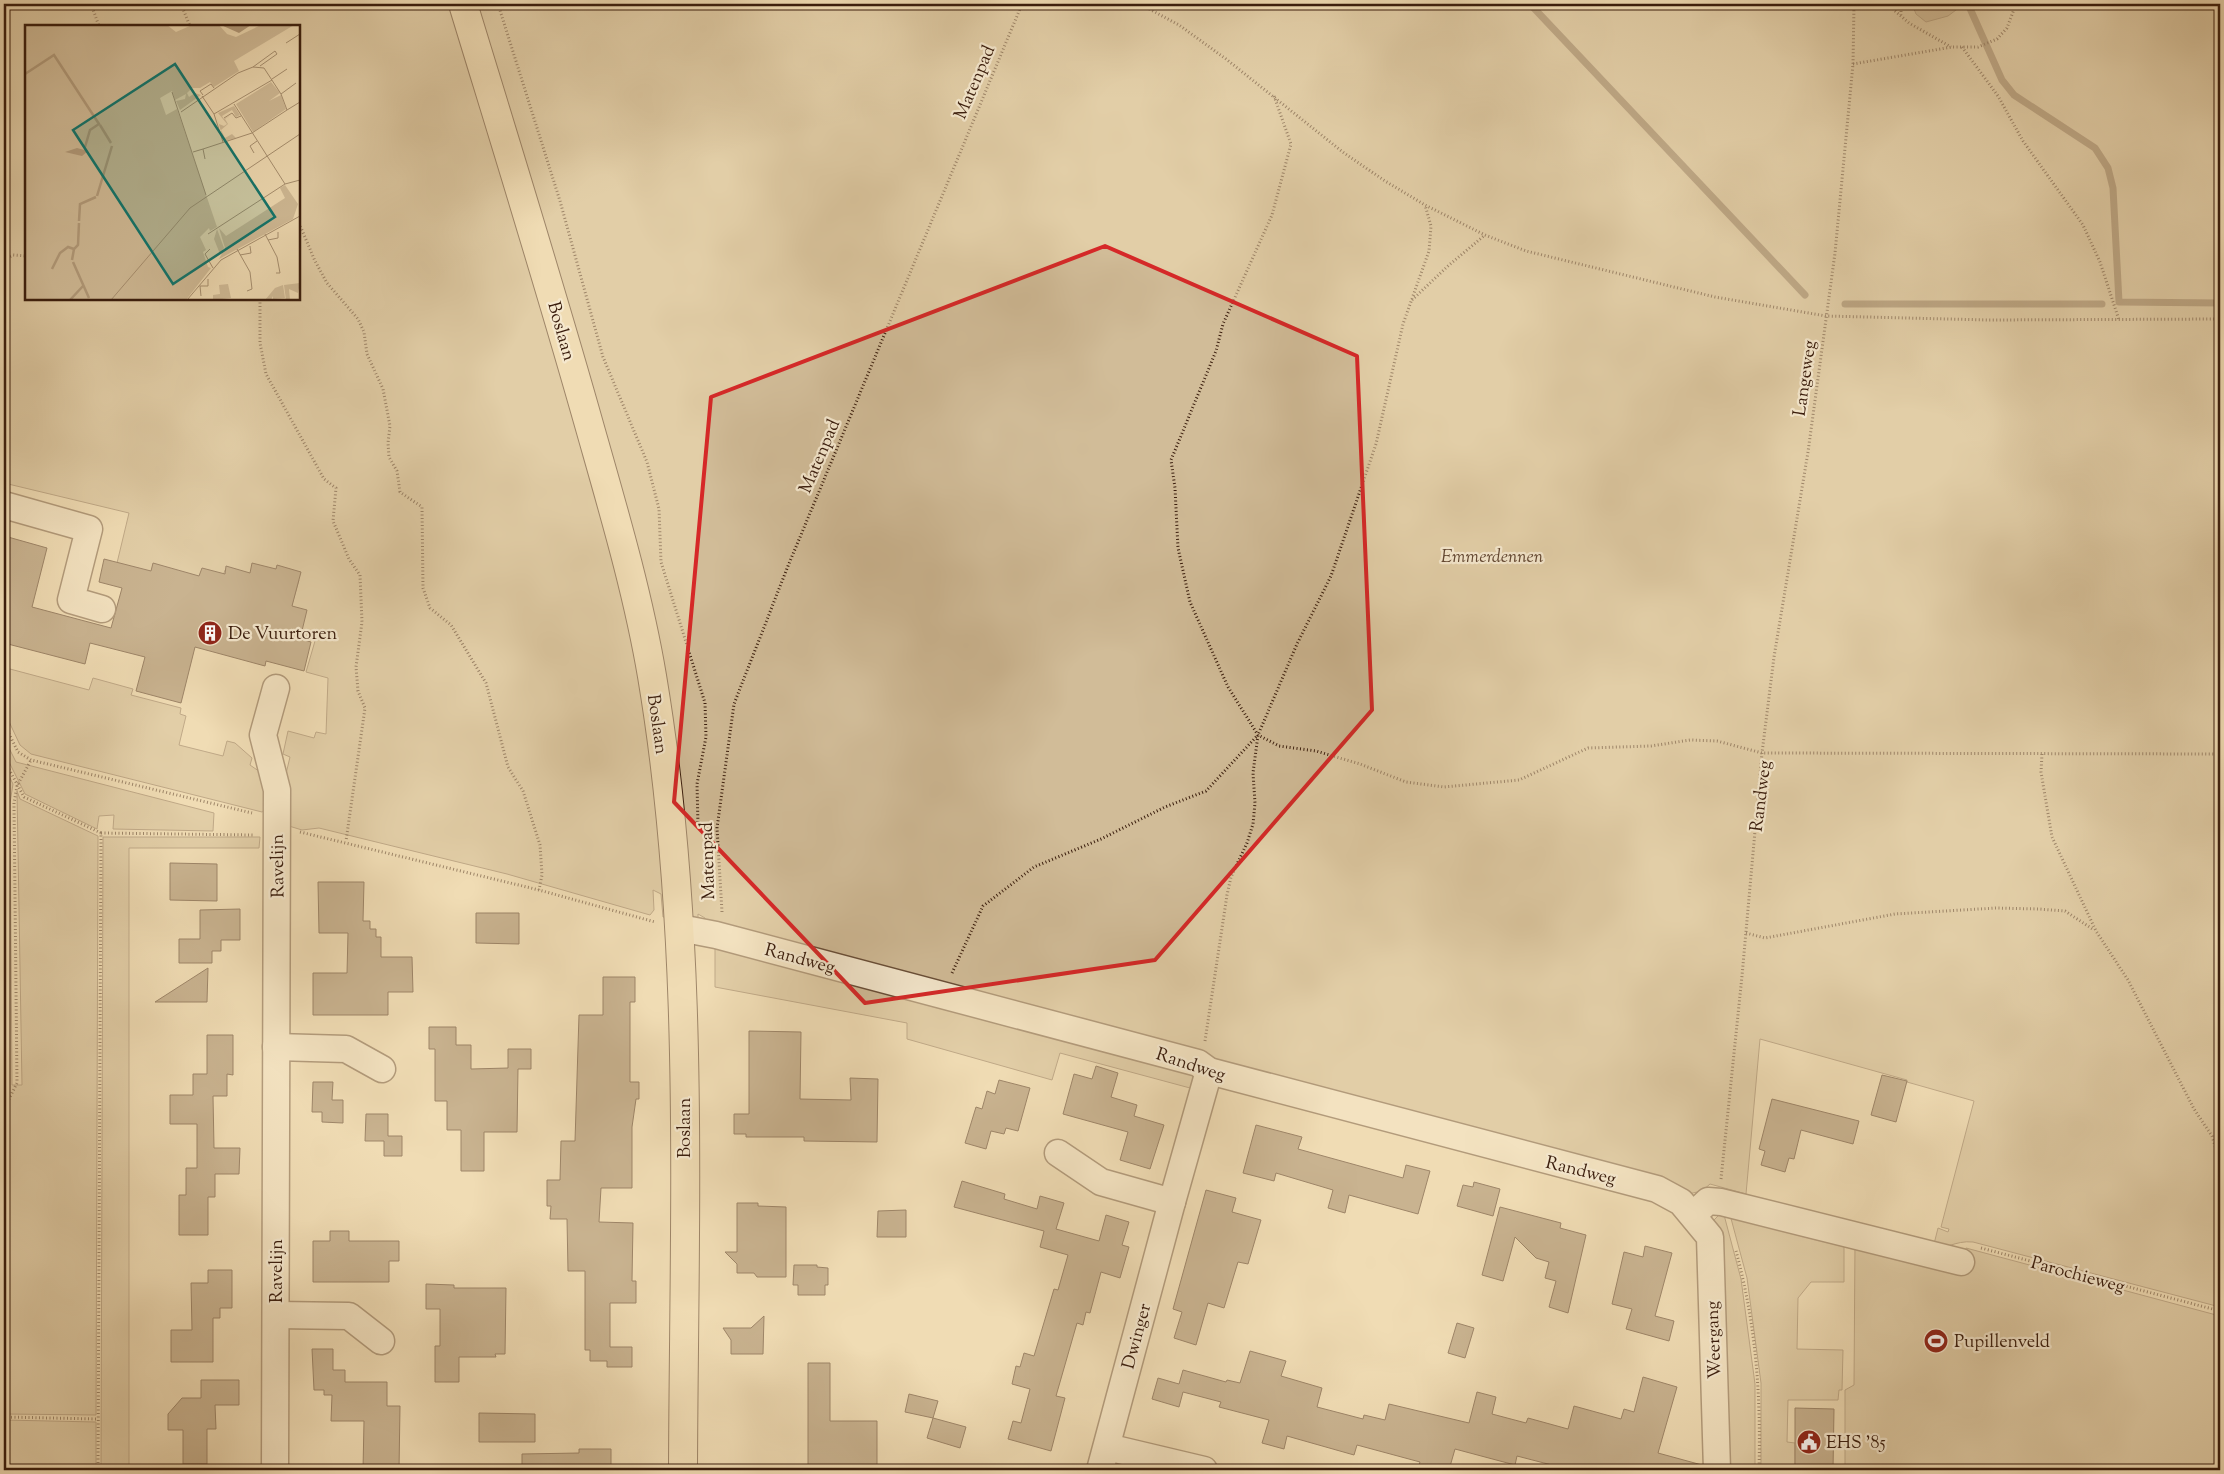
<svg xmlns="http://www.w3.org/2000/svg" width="2224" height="1474" font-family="'Sorts Mill Goudy',serif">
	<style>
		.green { fill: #d1bc98; stroke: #866c52; fill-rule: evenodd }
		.water { fill: #b29b7b; stroke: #82694f }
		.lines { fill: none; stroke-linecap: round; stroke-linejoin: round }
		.stream { stroke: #82694f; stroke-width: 7 }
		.building { fill: #998064; stroke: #3a1d0d }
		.minor-casing { stroke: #684d37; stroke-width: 29 }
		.major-casing { stroke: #3a1d0d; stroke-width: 30 }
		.path { stroke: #3a1d0d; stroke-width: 3; stroke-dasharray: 1 2.5; stroke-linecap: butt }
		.minor { stroke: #f5e8ce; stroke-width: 26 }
		.major { stroke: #f0dcb4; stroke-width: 28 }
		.marked { fill: none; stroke: #d62828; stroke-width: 4; stroke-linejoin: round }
		.labels { text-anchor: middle; stroke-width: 4.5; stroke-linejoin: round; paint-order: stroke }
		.street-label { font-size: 18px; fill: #3a1d0d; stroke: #f5e8ce }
		.park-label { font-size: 18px; font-style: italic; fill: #604530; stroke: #f5e8ce }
		.poi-label { font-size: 18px; fill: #3a1d0d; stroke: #f5e8ce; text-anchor: start }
		.inset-river { fill: none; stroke: #b29b7b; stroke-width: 2.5 }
		.inset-road { fill: none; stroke: #a79071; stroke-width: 1 }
		.view { fill: #0f766e; fill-opacity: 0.15; stroke: #0f766e; stroke-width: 2.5 }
		.inset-edge { fill: none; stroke: #3a1d0d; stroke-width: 2.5 }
	</style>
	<rect width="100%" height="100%" fill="#f0dcb4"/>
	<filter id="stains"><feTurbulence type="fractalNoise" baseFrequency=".004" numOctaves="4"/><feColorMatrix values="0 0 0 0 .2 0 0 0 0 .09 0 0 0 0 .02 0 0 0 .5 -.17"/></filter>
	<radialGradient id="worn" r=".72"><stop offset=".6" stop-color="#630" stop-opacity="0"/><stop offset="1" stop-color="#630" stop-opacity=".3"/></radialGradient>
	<!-- green -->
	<g class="green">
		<path d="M 4,4 L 2220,4 L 2220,1307 L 1973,1242 C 1955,1240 1943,1251 1933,1248 L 1938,1228 L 1948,1232 L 1949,1229 L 1941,1227 L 1974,1101 L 1907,1082 L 1907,1080 L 1760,1039 L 1746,1194 L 1710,1184 L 1702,1191 L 1688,1194 L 706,924 L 705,918 L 698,914 L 698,919 L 692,916 L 663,917 L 661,894 L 653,890 L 654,910 L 650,915 L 507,874 L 319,828 L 302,830 L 289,826 L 285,778 L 290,757 L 283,754 L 288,731 L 314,738 L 316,732 L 326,734 L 328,678 L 306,672 L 315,641 L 299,636 L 291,608 L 299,580 L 255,568 L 252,578 L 225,570 L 223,576 L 199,586 L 117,563 L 129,513 L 4,483 ZM 26,26 L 299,26 L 299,299 L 26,299 Z"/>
		<polygon points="10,669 89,690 93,678 133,689 131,695 181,708 180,714 186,716 179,745 223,756 227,741 235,743 252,758 250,765 263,774 266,810 262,812 31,754 20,745 4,711 4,671"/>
		<polygon points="4,738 16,762 214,813 213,831 113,829 114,815 99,816 97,829 25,794 4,752"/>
		<polygon points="4,766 13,784 10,803 12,1085 22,1085 17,791 20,799 98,836 96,1415 4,1414"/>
		<polygon points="103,837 260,837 259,848 129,848 129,1470 101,1470"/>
		<polygon points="715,943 1195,1072 1190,1088 1060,1053 1052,1080 907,1039 907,1023 715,987"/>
		<polygon points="1723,1211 1741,1279 1755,1384 1755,1470 1727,1470 1713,1221"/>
		<polygon points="1729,1211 1844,1240 1844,1282 1811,1282 1798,1298 1797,1349 1843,1350 1842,1390 1839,1390 1838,1400 1788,1400 1787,1442 1795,1443 1795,1470 1761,1470 1761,1383 1747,1278"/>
		<polygon points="1855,1243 1960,1270 1966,1248 2220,1316 2220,1470 1851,1470 1850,1467 1845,1467 1845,1390 1854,1385"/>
		<polygon points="4,1420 96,1422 96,1470 4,1470"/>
	</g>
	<!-- water -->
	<polygon class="water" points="1912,4 1964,4 1948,16 1926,22 1916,14"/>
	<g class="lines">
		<!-- stream -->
		<g class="stream">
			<polyline points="1530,4 1805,295"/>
			<polyline points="1968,4 2002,80 2014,95 2095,148 2108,168 2113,188 2119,302 2220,303"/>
			<polyline points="1845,304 2102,304"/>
		</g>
	</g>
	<!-- building -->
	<g class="building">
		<polygon points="8,537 47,548 32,607 111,628 122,588 99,582 104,559 151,571 153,563 199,576 202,568 225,574 226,566 250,573 252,563 276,569 277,565 301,572 292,606 307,610 300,639 311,642 304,671 266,661 265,666 195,647 181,703 136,691 145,657 90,643 85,664 4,643 4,553"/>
		<polygon points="170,863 217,864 217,901 170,900"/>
		<polygon points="318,882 364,882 363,921 370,921 370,929 376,929 376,937 381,937 381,957 412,957 413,992 388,992 388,1015 313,1015 313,973 347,973 348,933 319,933"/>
		<polygon points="240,909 240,940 221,940 221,951 212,951 212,963 179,963 179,939 200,939 200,910"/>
		<polygon points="476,913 519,913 519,944 476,943"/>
		<polygon points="208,968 207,1002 155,1002"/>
		<polygon points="603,977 635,977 635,1002 630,1002 630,1082 639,1082 639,1099 636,1099 632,1127 632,1188 601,1188 599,1222 633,1223 632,1281 636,1281 636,1303 610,1303 610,1347 632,1347 632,1367 607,1367 607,1361 590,1361 590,1350 585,1350 585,1271 568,1271 567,1219 550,1219 551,1206 547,1206 547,1180 560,1180 561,1141 575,1141 579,1015 603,1015"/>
		<polygon points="429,1027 456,1027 456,1045 471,1045 471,1069 508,1068 508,1049 531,1049 531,1069 518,1069 517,1132 484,1132 484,1171 461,1171 461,1130 447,1130 447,1101 435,1101 435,1049 429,1049"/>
		<polygon points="749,1031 801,1032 800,1099 851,1100 850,1078 878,1079 877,1142 804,1141 804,1137 746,1137 746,1134 734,1134 734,1114 749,1114"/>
		<polygon points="207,1035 233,1035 233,1075 227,1074 227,1096 213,1096 214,1148 240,1148 239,1174 215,1174 215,1197 208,1197 208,1235 179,1235 179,1195 186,1195 186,1168 197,1168 197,1124 170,1124 170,1095 193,1095 193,1074 207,1074"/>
		<polygon points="1096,1066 1118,1073 1111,1097 1137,1105 1134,1116 1164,1125 1150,1169 1120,1160 1128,1132 1063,1114 1074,1074 1092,1079"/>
		<polygon points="1882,1075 1907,1081 1896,1122 1871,1115"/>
		<polygon points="999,1080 1030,1088 1018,1131 1006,1128 1004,1134 991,1131 986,1149 965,1143 976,1107 982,1109 987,1091 995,1094"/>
		<polygon points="313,1082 333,1082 332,1100 343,1100 343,1123 322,1122 322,1112 312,1112"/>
		<polygon points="1772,1099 1859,1121 1853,1144 1801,1130 1794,1159 1789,1158 1785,1172 1761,1165 1765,1151 1759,1149"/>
		<polygon points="366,1114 388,1114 388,1136 402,1136 402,1156 384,1156 384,1141 365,1141"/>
		<polygon points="1256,1125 1302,1137 1298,1149 1403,1178 1406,1165 1430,1171 1418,1214 1349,1195 1345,1213 1328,1208 1333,1190 1276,1173 1274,1181 1243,1173"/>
		<polygon points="962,1181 1005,1194 1004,1199 1037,1209 1040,1196 1064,1203 1056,1229 1099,1241 1106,1215 1129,1222 1122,1245 1129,1247 1120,1278 1101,1272 1090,1313 1086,1312 1083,1325 1077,1323 1056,1396 1065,1398 1051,1451 1008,1439 1013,1421 1021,1423 1030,1389 1012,1384 1016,1366 1020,1367 1024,1353 1034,1356 1054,1289 1058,1290 1068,1255 1040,1247 1044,1231 954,1207"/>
		<polygon points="1474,1182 1500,1189 1493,1216 1457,1206 1463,1185 1473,1187"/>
		<polygon points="1206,1190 1236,1198 1232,1212 1261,1220 1248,1264 1238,1262 1224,1308 1208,1303 1196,1345 1174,1338 1182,1312 1173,1309"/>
		<polygon points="737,1203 758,1203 758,1206 786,1207 786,1277 757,1277 754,1273 737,1273 737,1264 725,1252 737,1252"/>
		<polygon points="1500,1207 1561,1223 1560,1228 1586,1235 1568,1313 1549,1307 1556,1281 1545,1278 1549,1262 1536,1258 1515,1237 1503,1281 1482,1275"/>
		<polygon points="906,1210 906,1237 877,1237 878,1211"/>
		<polygon points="330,1231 349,1231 349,1241 399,1241 399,1261 389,1261 389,1282 313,1282 313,1241 330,1241"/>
		<polygon points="1645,1246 1672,1253 1655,1316 1674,1321 1669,1341 1626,1329 1632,1309 1612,1304 1624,1252 1643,1257"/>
		<polygon points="794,1265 817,1265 817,1267 828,1268 828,1285 825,1285 825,1295 798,1295 798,1285 793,1285"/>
		<polygon points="208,1270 232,1270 232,1308 220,1308 220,1318 213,1318 213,1362 171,1362 171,1330 192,1330 191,1283 208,1283"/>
		<polygon points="426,1284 454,1285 454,1288 506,1288 505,1354 495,1354 496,1357 459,1357 459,1382 435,1382 435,1346 440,1346 440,1309 426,1309"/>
		<polygon points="764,1316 763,1354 731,1354 731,1340 723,1328 751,1328"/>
		<polygon points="1457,1323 1474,1328 1465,1358 1448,1353"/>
		<polygon points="312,1349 333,1349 333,1370 345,1370 345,1382 387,1382 387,1406 400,1406 399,1470 363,1470 364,1421 331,1421 332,1395 324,1395 324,1390 314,1390"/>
		<polygon points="1250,1351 1286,1361 1281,1376 1322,1388 1317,1407 1363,1419 1364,1415 1385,1420 1389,1404 1469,1423 1477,1392 1496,1397 1492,1414 1526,1423 1528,1418 1568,1429 1574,1406 1621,1419 1624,1409 1634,1412 1643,1377 1677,1387 1658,1453 1702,1465 1701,1470 1571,1470 1517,1456 1515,1465 1455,1449 1449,1470 1417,1470 1420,1462 1357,1445 1354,1455 1287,1436 1284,1449 1262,1443 1269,1420 1219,1407 1221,1402 1183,1392 1179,1407 1152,1399 1158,1378 1179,1384 1183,1370 1226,1382 1227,1380 1240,1383"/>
		<polygon points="808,1363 830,1363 830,1421 877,1421 877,1470 808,1470"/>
		<polygon points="201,1380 239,1380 239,1405 215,1405 216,1429 207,1429 207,1464 183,1464 183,1430 168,1430 168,1414 182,1398 201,1398"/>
		<polygon points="909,1394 938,1401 933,1418 905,1412"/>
		<polygon points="1795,1408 1834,1409 1833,1470 1795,1470"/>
		<polygon points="479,1413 535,1414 535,1442 479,1442"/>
		<polygon points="933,1418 966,1427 960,1448 927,1438"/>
		<polygon points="579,1449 611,1449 611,1470 522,1470 522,1454 579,1453"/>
	</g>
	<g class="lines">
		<defs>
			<g id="minor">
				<polyline points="4,505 89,529 71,600 102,609"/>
				<polyline points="680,928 716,935 1198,1063 1209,1071 1657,1189 1681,1202 1710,1237 1717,1470"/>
				<polyline points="276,1047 346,1049 382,1069"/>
				<polyline points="1058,1153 1101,1182 1172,1202 1209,1071"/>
				<polyline points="1693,1215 1708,1201 1721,1202 1961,1262"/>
				<polyline points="276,1315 349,1316 381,1341"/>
				<polyline points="1107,1447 1204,1470"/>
				<polyline points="275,1470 277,790 263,735 276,688"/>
				<polyline points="1100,1470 1172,1202"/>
			</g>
			<path id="major" d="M 463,4 C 506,145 550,286 590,428 C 613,509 638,593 652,676 C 696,938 684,1205 683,1470"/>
		</defs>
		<!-- minor casing -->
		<use href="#minor" class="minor-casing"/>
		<!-- major casing -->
		<use href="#major" class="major-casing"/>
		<!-- path -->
		<g class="path">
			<polyline points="91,4 99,26"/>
			<polyline points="181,4 190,26"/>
			<polyline points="498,4 560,201 603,357 647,462 659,509 661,562 705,703 706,737 697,784 698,825"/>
			<polyline points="1140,4 1179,25 1226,59 1344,153 1385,181 1425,205 1485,235 1526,251 1715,297 1826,316 1988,320 2220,319"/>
			<polyline points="1887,4 1909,23 1951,47"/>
			<polyline points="1901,4 1901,15"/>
			<polyline points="4,9 23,4"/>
			<polyline points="1962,47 1998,96 2023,141 2083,225 2100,262 2119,320"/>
			<polyline points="1853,64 1952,47 1978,47 1997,39 2007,28 2016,4"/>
			<polyline points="1274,96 1291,144 1272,215 1223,324 1216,351 1171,460 1175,488 1178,548 1190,602 1228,687 1258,735 1279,746 1316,751 1360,764 1406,782 1444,787 1519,780 1588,748 1651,746 1690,740 1717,741 1762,753 2220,754"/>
			<polyline points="299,223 315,261 327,283 358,319 364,332 367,354 383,389 390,426 388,443 389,457 397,471 400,492 422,507 423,588 430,608 451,625 486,683 508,767 523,791 540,845 542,875 539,890"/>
			<polyline points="4,260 13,255 26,256"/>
			<polyline points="260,299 260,343 266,374 324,479 336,488 333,521 349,559 360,575 362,622 356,667 358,691 365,708 346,841"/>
			<polyline points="1412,300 1449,265 1485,235"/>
			<polyline points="4,724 18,752 31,760 252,813"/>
			<polyline points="2042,754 2041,772 2052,837 2096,931 2128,980 2194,1109 2212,1136 2220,1162"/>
			<polyline points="4,760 24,797 101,833"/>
			<polyline points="300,832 539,890 655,922"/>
			<polyline points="722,912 717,828 734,704 788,566 1022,4"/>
			<polyline points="1746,933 1765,938 1895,914 1996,908 2039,909 2065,911 2094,930"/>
			<polyline points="952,973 983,906 1034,867 1101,839 1165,807 1206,791 1257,736"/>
			<polyline points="1205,1041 1227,895 1231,877 1247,843 1253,824 1255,803 1253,773 1258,735 1297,644 1331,576 1376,444 1403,324 1429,251 1431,226 1425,205"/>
			<polyline points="4,1109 17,1083 14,803 17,786 31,760"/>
			<polyline points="1721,1179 1742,976 1762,753 1774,657 1808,452 1835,253 1853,64 1854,4"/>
			<polyline points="1981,1248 2220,1311"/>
			<path d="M 1736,1251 C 1756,1325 1761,1394 1759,1470"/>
			<polyline points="4,1417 98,1419"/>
			<polyline points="98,1470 101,833 253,835"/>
		</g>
		<!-- minor -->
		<use href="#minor" class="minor"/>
		<!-- major -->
		<use href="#major" class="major"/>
	</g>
	<!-- marked area -->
	<path d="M0 0H2224V1474H0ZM 1105,246 L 1357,356 L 1372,710 L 1155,960 L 865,1003 L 674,802 L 711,397 Z" fill="#f0dcb4" fill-opacity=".55" fill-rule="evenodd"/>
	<path class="marked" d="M 1105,246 L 1357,356 L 1372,710 L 1155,960 L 865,1003 L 674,802 L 711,397 Z"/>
	<!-- icons -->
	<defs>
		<symbol id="building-disc" viewBox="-11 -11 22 22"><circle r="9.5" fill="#8f2418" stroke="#f5e8ce"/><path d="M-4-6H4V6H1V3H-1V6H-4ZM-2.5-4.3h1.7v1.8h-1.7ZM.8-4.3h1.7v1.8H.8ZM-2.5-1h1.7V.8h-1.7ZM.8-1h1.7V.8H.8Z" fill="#fff"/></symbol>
		<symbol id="stadium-disc" viewBox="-11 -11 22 22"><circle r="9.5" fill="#8f2418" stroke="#f5e8ce"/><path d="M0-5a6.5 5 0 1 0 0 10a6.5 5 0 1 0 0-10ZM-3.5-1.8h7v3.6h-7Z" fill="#fff"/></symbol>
		<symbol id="civic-disc" viewBox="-11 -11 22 22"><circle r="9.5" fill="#8f2418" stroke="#f5e8ce"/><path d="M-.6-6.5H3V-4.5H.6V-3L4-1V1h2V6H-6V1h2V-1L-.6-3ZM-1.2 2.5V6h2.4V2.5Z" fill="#fff"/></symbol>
	</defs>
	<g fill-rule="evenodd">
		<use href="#building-disc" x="196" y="619" width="28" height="28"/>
		<use href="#stadium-disc" x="1922" y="1327" width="28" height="28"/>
		<use href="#civic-disc" x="1795" y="1428" width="28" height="28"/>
	</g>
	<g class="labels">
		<!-- street labels -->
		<g class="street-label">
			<text transform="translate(974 82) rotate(-67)" y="6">Matenpad</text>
			<text transform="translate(562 331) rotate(74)" y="6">Boslaan</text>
			<text transform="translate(1804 378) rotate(-82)" y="6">Langeweg</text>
			<text transform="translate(819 456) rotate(-67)" y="6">Matenpad</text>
			<text transform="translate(658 724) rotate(82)" y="6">Boslaan</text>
			<text transform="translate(1760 796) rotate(-83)" y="6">Randweg</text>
			<text transform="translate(707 861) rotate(-92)" y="6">Matenpad</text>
			<text transform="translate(277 866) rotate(-91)" y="6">Ravelijn</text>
			<text transform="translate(800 958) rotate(15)" y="6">Randweg</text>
			<text transform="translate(1191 1064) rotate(18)" y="6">Randweg</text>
			<text transform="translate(684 1128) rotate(-90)" y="6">Boslaan</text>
			<text transform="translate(1581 1170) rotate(14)" y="6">Randweg</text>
			<text transform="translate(276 1271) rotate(-90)" y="6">Ravelijn</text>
			<text transform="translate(2078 1274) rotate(15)" y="6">Parochieweg</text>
			<text transform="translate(1136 1336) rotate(-75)" y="6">Dwinger</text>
			<text transform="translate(1713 1340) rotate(-92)" y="6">Weergang</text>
		</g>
		<!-- park labels -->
		<g class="park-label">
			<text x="1492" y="562">Emmerdennen</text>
		</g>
		<!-- poi labels -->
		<g class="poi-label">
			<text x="228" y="639">De Vuurtoren</text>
			<text x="1954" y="1347">Pupillenveld</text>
			<text x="1826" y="1448">EHS '85</text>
		</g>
	</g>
	<!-- overview -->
	<g transform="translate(25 25)">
		<rect width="275" height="275" fill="#f0dcb4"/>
		<path d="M 0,0 L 142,0 L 151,7 L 167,0 L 194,0 L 202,9 L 211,12 L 236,0 L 269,0 L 209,36 L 214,46 L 189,62 L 185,57 L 175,63 L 167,63 L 162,68 L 164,72 L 170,68 L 176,70 L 155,85 L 151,76 L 160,74 L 161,69 L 150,75 L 147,66 L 135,73 L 141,90 L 152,84 L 192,202 L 185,206 L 184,203 L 175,212 L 181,225 L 178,227 L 183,242 L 186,243 L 161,275 L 0,275 ZM 246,57 L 255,68 L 244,76 L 256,70 L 261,84 L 228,107 L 211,79 ZM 209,81 L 215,90 L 211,92 L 207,85 L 197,91 L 199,94 L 207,89 L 200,94 L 203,99 L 196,105 L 200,113 L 207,109 L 211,113 L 199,116 L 191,90 L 194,99 L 199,101 L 202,99 L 193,88 ZM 260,160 L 273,179 L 268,194 L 194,234 L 200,223 L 194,203 L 201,211 L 260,173 L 255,163 ZM 192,204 L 199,223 L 195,229 L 189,214 ZM 275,258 L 273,268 L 264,264 L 265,275 L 261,275 L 259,260 ZM 203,259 L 206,273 L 188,275 L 188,270 L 195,269 L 194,260 ZM 258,260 L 260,273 L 248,274 L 248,271 L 246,275 L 240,275 L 250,263 Z" fill="#d1bc98"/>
		<path d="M 196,0 L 226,0 L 214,8 ZM 52,123 L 63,126 L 57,131 L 40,127 Z" fill="#b29b7b"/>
		<path class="inset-river" d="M 0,49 L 29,30 L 74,99 L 65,105 L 60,122M 75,100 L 86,118M 72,171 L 87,121M 54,196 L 55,179 L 71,172M 47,235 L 49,224 L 53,220 L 54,198M 48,237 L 64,273M 27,244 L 35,228 L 43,222 L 49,224M 45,275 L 58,261"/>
		<path class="inset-road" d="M 261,18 L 275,9M 235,41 L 252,29 L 250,26 L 228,42 L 239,43 L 256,69 L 262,85 L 275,77M 247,54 L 262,44M 147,67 L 181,170M 256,69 L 271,58M 178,70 L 175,66 L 186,59 L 189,63M 177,71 L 189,89 L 198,117M 209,79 L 260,159M 156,87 L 213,48 L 228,42M 189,89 L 247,55M 199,93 L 207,88 L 211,93 L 216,91M 178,124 L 227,108 L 262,85M 168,127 L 178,124 L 180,134M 229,128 L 225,121 L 232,116M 183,209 L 260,159 L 275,155M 240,209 L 252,232 L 255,248 L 251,248M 243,215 L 253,213 L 253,207M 185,224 L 180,229 L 188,243M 212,224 L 225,247 L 227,264 L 222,266M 215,230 L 226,228 L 225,221M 176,271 L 175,261 L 183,261 L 183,254M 86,275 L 165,183 L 275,109M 162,275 L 196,235 L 275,191"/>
		<path class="view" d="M 150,39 L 250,192 L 148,259 L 48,105 Z"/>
		<rect width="275" height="275" class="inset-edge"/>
	</g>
	<!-- margin -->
	<rect width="2224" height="1474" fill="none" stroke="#f0dcb4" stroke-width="20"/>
	<rect x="5" y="5" width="2214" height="1464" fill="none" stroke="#3a1d0d" stroke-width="2.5"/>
	<rect x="10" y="10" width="2204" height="1454" fill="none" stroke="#3a1d0d"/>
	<rect width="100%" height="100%" filter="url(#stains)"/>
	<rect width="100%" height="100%" fill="url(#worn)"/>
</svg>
